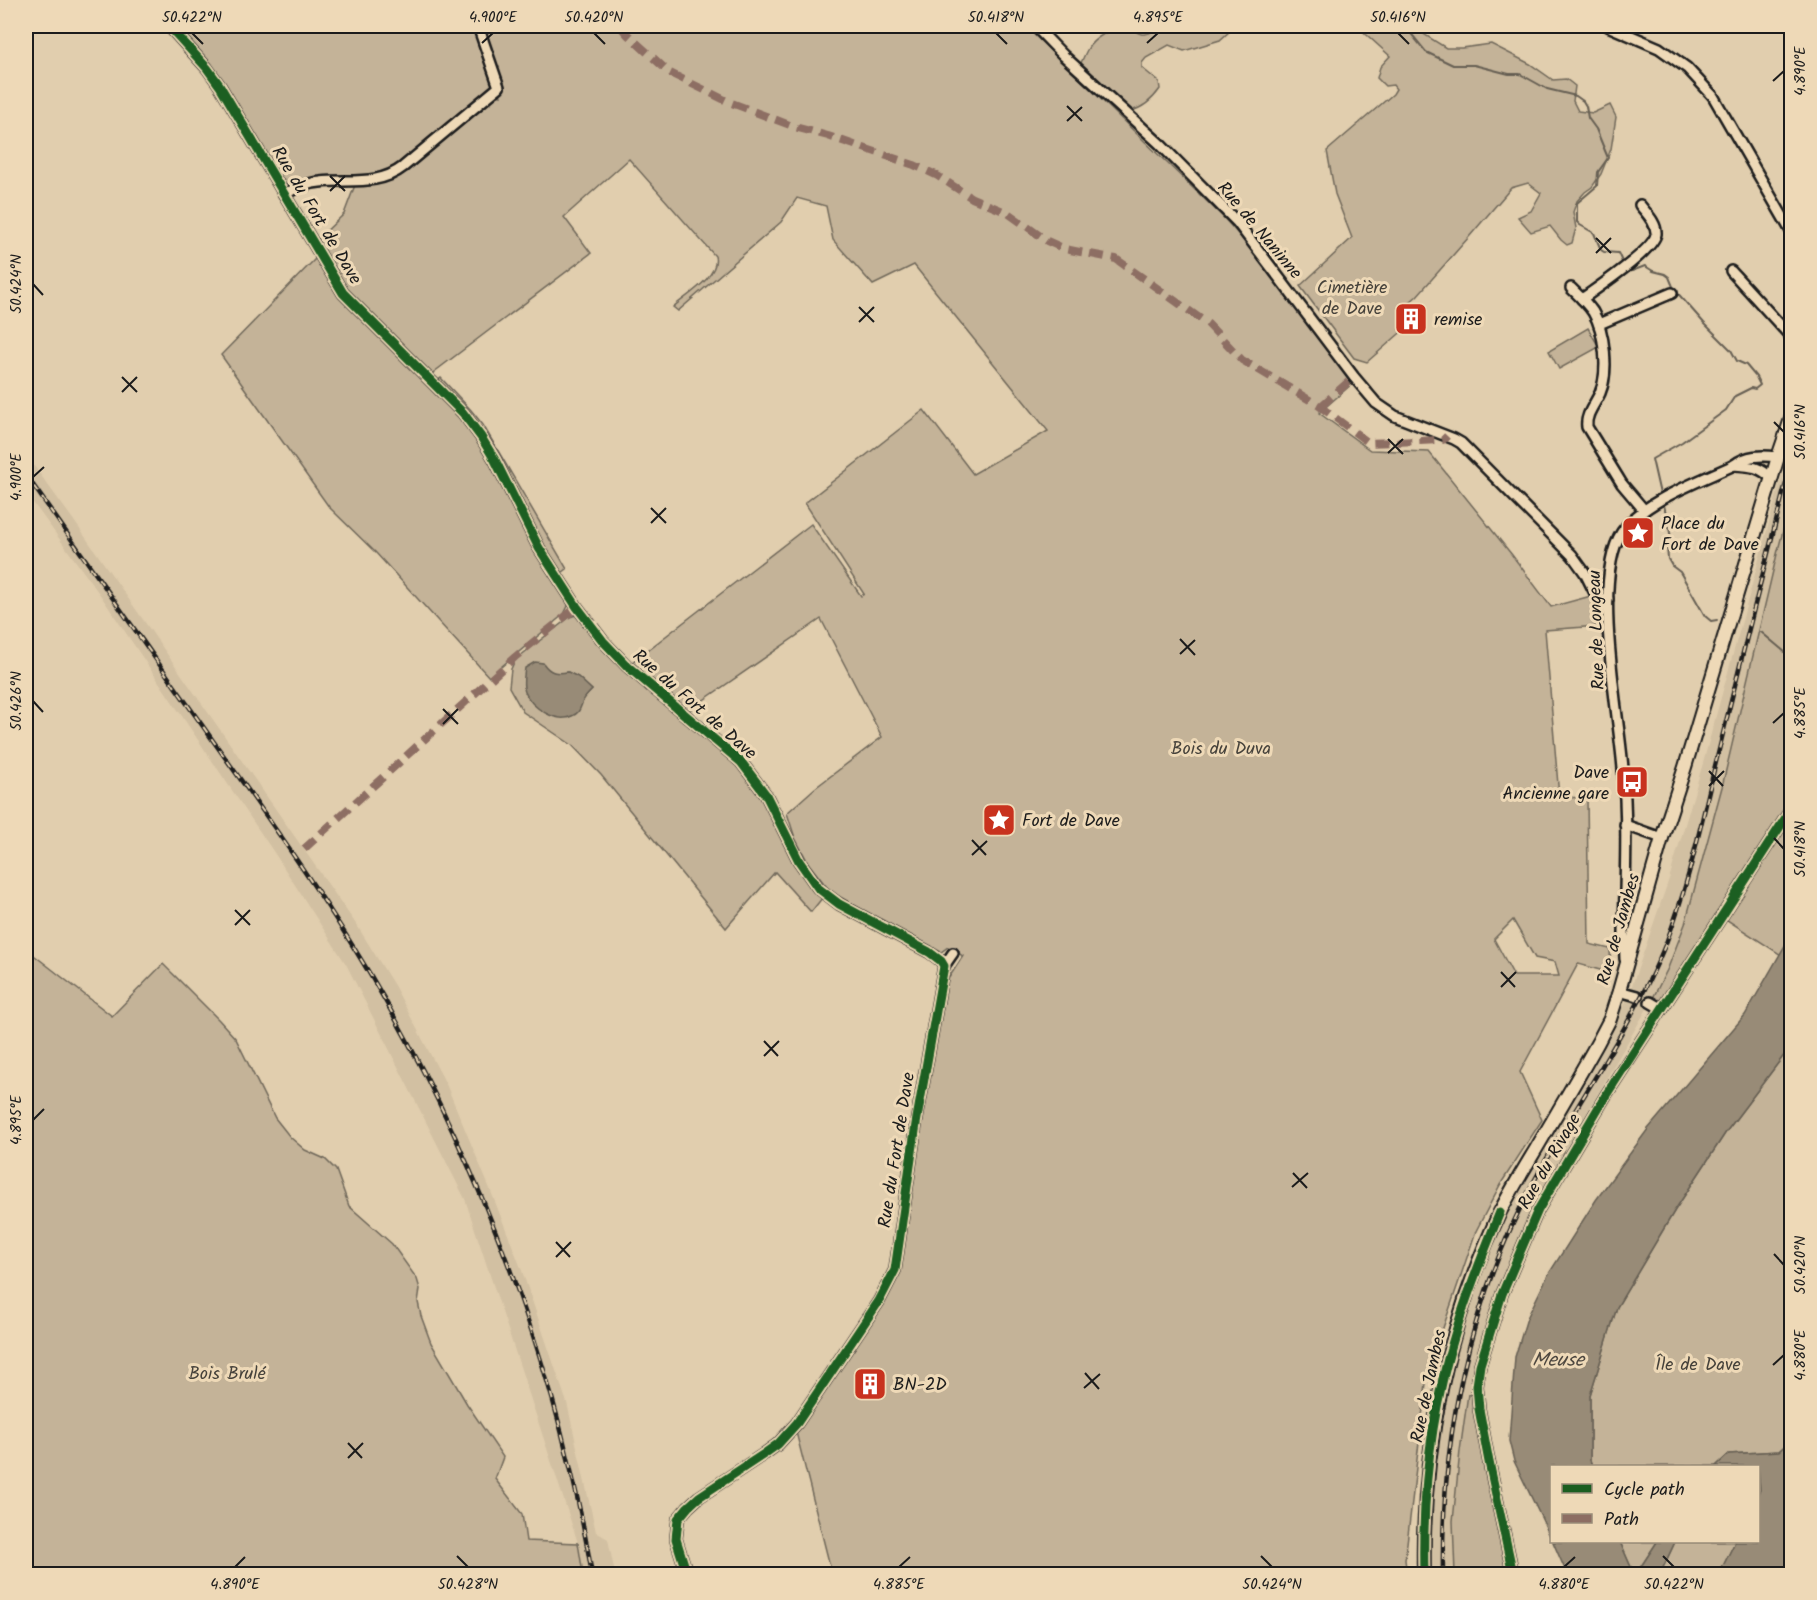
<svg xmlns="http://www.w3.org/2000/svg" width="1817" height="1600" font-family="Kalam,sans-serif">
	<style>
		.built { fill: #d2c0a2 }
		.green { fill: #c4b398; stroke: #70685a; stroke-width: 1.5; fill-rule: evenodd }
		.water { fill: #988b77; stroke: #665f53; stroke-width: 1.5 }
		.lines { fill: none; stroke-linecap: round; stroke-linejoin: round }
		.stream { stroke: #665f53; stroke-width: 2 }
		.minor-casing { stroke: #1c1c1c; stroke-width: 14 }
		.major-casing { stroke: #1c1c1c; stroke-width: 16 }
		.minor { stroke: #eed9b7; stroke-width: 9 }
		.major { stroke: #eed9b7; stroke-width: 12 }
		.rail-casing { stroke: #1c1c1c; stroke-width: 4.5 }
		.rail { stroke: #eed9b7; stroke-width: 2; stroke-dasharray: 7; stroke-linecap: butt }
		.quiet { stroke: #8d6e63; stroke-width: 8; stroke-dasharray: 15 8; stroke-linecap: butt }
		.cycleway-casing { stroke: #eed9b7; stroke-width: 13 }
		.cycleway { stroke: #1b5e20; stroke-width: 9 }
		.ticks { fill: none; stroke: #1c1c1c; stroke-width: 2 }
		.labels { text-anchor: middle; stroke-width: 6; stroke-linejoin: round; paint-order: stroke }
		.street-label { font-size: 18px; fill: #1c1c1c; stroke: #eed9b7 }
		.park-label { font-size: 18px; fill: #46423b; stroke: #eed9b7 }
		.poi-label { font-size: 18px; fill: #1c1c1c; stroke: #eed9b7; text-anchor: start }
		.water-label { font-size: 20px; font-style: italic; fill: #4e4840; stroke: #eed9b7 }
		.neatline { fill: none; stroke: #1c1c1c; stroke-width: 2 }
		.ticks-label { font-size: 15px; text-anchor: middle; fill: #1c1c1c }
	</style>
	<rect width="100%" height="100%" fill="#e1ceae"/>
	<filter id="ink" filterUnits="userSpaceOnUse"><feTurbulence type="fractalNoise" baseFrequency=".0167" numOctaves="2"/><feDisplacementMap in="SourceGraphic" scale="12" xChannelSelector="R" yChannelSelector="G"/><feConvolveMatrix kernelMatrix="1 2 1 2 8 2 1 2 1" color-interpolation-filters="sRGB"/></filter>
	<g filter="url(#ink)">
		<!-- built -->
		<g class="built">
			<polygon points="1791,443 1791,500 1777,554 1722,787 1685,924 1668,968 1652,1000 1544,1186 1511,1254 1494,1301 1468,1394 1460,1451 1453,1521 1455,1574 1424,1574 1432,1437 1484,1251 1554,1125 1627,1000 1669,879 1703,763"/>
			<polygon points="26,455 72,518 358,927 395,987 446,1084 490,1189 521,1268 567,1403 596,1532 608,1539 615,1574 583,1574 578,1543 465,1199 346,964 275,854 101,596 26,493"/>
		</g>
		<!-- green -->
		<g class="green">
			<path d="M 169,26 L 1025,26 L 1222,216 C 1270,268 1310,327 1352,384 L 1319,413 L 1370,450 L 1429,452 L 1512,555 L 1551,607 L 1591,596 L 1598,626 L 1545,630 L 1559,797 L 1587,798 L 1589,944 L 1610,949 L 1611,973 L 1578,964 L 1520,1072 L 1542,1120 L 1500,1185 L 1476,1231 L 1427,1375 L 1405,1560 L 1407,1574 L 832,1574 L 796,1432 L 866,1328 L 897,1273 L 941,990 L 963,956 L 948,947 L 941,952 L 859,908 L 830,891 L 809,864 L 795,838 L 787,813 L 815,788 L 882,737 L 821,619 L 692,708 L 689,711 L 631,663 L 811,524 L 861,596 L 864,594 L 805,503 L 924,410 L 973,474 L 1048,431 L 914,265 L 873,285 L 833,240 L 826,206 L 797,198 L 781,222 L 678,311 L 673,307 C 687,295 720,276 715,256 L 629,159 L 564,217 L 591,253 L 430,375 L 345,291 L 316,241 L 344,214 L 355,185 C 371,185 383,184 397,177 L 490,98 L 494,95 L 501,96 L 499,87 L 391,175 L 319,182 L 284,194 L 220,86 ZM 1513,920 L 1535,958 L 1555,962 L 1559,976 L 1514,976 L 1494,939 Z"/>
			<path d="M 1162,26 L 1258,26 L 1253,30 L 1230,31 L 1220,40 L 1184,51 L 1169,45 L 1146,58 L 1142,63 L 1142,68 L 1159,82 L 1160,89 C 1153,99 1143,108 1131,111 L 1083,67 L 1081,63 C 1083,58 1085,54 1087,50 C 1092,39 1116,24 1128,27 C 1134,29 1138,35 1145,34 C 1151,34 1157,28 1162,26 Z"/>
			<polygon points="1357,26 1415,26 1416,28 1425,35 1446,48 1462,48 1491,44 1530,64 1553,80 1566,79 1575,86 1573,101 1578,111 1593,113 1610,105 1616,117 1611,149 1601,174 1592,187 1585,192 1577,201 1573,212 1576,228 1572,243 1567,245 1561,240 1550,226 1531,232 1518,217 1531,211 1541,193 1528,183 1511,188 1469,237 1417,296 1404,307 1414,321 1367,362 1354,358 1300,286 1352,238 1335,194 1327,151 1393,94 1396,89 1393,85 1385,86 1377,78 1380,67 1390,56"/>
			<path d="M 317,257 L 340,296 L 458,413 C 491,455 512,503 536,550 C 545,567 557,584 567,601 L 568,606 L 564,614 L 489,677 L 376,553 L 329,507 L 221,355 Z"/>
			<polygon points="1588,328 1599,347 1559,369 1549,351"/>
			<polygon points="441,378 471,410 483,425 567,569 559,575 542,546 506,475 437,381"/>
			<polygon points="1791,500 1791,547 1788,558 1792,568 1791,802 1661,1004 1652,1000 1668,968 1685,924 1722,787 1777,554"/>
			<path d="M 576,615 L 596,640 L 738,765 L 754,786 L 823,897 L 811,912 L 775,872 L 726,928 L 601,775 L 572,745 L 523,712 L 509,687 L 511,669 L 515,660 L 570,617 ZM 548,670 L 557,674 L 568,672 L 578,677 L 592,690 L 583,699 Z"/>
			<polygon points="1791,815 1791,935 1781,955 1724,918"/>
			<polygon points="26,949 112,1016 163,964 219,1020 236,1039 275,1118 290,1137 305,1150 325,1159 336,1170 349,1206 392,1244 417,1279 420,1289 418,1302 421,1316 431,1343 467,1404 503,1457 495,1479 522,1514 526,1541 578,1543 583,1574 26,1574"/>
			<polygon points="1791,1046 1791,1440 1779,1451 1729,1454 1716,1466 1592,1466 1590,1460 1590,1395 1617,1307 1675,1210 1726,1132"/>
			<polygon points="1468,1394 1481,1397 1493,1461 1516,1574 1455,1574 1453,1521 1460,1451"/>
			<polygon points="1620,1542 1657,1542 1636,1574 1634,1574"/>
			<polygon points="1675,1542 1735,1542 1719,1574 1660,1574"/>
		</g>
		<!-- water -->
		<g class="water">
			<path d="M 535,662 L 543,663 C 550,673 556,674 568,672 L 578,677 L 592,690 C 588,694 585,697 583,701 C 580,708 580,713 572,716 C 556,724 531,707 525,692 C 522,684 524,676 525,668 Z"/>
			<polygon points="1791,935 1791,1046 1726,1132 1675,1210 1617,1307 1590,1395 1590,1460 1592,1466 1552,1466 1551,1538 1514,1461 1509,1441 1515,1357 1527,1318 1548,1275 1596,1200 1648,1129 1745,1015"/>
			<polygon points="1791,1440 1791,1574 1719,1574 1735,1542 1758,1542 1758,1493 1760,1490 1758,1466 1716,1466 1729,1454 1779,1451"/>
			<polygon points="1553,1542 1620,1542 1634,1574 1567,1574"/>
			<polygon points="1657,1542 1675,1542 1660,1574 1636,1574"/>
		</g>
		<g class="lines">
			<!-- stream -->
			<g class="stream">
				<polyline points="1389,26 1392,29 1409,31 1426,52 1453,65 1474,65 1509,74 1520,74 1547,89 1576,96 1583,101 1586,106 1588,118 1596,129 1608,158 1598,172 1597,186 1577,203 1577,222 1580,225 1594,233 1601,250 1604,252 1618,253 1623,264"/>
				<polyline points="1627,269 1632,271 1645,266 1653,271 1665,274 1669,277 1674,289 1704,323 1731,350 1737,361 1746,365 1756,377 1760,385 1755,389 1751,388 1735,396 1726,410 1682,442 1652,459 1660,494"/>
				<polyline points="1664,505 1672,542 1667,547 1668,559 1672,566 1680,572 1705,616 1711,621 1717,620"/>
				<polyline points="1761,632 1792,658"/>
			</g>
			<defs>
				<g id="minor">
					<polyline points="169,26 207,68 220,86 343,293 463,413 481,437 495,460 539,548 577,607 603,641 627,666 741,762 766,795 799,861 818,888 839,904 929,952 941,961 944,966 916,1124 895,1270 879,1301 797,1423 778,1444 764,1454 699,1497 688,1507 678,1519 676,1539 687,1574"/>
					<polyline points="1035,26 1064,56 1160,144 1237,222 1354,377 1376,403 1395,416 1454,439 1461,443 1572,555 1585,573 1596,595 1601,599 1608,599"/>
					<polyline points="1608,26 1659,48 1687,68 1713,96 1792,233"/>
					<path d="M 284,194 C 296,188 307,183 320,182 C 349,179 379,186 403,167 L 499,87 L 478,26"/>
					<polyline points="1731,271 1792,338"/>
					<path d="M 1571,288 C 1579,296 1587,303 1593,312 C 1605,332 1609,372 1600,393 C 1595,404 1585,415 1587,427 L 1622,484 L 1644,510"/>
					<path d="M 1582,299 C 1597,288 1654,250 1656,234 C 1657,223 1646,213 1640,205"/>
					<polyline points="1599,324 1672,293"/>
					<path d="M 1734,465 C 1750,466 1760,466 1772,479"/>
					<polyline points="1625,825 1662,838"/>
					<path d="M 1625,959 L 1624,933 C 1625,879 1628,823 1623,769 C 1619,713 1591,578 1622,532 C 1643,501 1700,481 1734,465 C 1747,455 1761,455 1778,457"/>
					<polyline points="944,966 953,953"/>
					<polyline points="1619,991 1637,996"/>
					<polyline points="1650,1002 1662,1009"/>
					<polyline points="1513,1574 1489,1462 1479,1409 1477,1386 1480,1365 1502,1294 1538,1210 1606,1095 1792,808"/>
				</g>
				<path id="major" d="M 1424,1574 C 1421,1450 1447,1325 1500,1212 C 1511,1190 1524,1169 1536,1149 C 1557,1113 1578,1078 1598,1042 L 1610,1019 L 1619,991 L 1662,838 L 1685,767 L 1778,457 L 1792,416"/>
			</defs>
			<!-- minor casing -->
			<use href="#minor" class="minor-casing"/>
			<!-- major casing -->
			<use href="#major" class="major-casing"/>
			<!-- minor -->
			<use href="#minor" class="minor"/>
			<!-- major -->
			<use href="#major" class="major"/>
			<defs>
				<g id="rail">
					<path d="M 26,475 C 88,564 151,653 214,742 C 268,818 323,895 371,976 C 478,1158 557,1366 592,1574"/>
					<path d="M 1443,1574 C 1441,1439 1468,1305 1532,1185 C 1576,1103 1631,1029 1666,943 C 1688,887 1700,828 1714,770 C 1737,677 1760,583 1784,490 L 1792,465"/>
				</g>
			</defs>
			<!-- rail casing -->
			<use href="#rail" class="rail-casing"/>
			<!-- rail -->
			<use href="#rail" class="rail"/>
			<!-- quiet -->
			<g class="quiet">
				<polyline points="620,26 628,35 670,73 729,102 795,127 828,136 914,165 936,175 972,198 1008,213 1047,241 1065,249 1116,259 1208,324 1242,360 1318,405 1369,443 1443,440 1447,436"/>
				<polyline points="1320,407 1354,377"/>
				<polyline points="304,849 515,657 577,607"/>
			</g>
			<defs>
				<g id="cycleway">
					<polyline points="169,26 207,68 220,86 343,293 463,413 481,437 495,460 539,548 577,607 603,641 627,666 741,762 766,795 799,861 818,888 839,904 929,952 941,961 944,966 916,1124 895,1270 879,1301 797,1423 778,1444 764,1454 699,1497 688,1507 678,1519 676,1539 687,1574"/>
					<path d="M 1424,1574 C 1422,1493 1431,1410 1456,1331 C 1468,1291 1484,1251 1500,1212"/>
					<polyline points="1513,1574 1489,1462 1479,1409 1477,1386 1480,1365 1502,1294 1538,1210 1606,1095 1792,808"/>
				</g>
			</defs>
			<!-- cycleway casing -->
			<use href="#cycleway" class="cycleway-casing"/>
			<!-- cycleway -->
			<use href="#cycleway" class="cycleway"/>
		</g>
	</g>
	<!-- ticks -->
	<path class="ticks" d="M 192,33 L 203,44M 594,33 L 605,44M 996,33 L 1007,44M 1398,33 L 1409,44M 482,43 L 493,33M 1147,43 L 1158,33M 1773,81 L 1784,71M 1067,106 L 1082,121M 1067,121 L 1082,107M 330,176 L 345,191M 330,191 L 345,176M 1596,238 L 1611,253M 1596,253 L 1611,238M 33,284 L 43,295M 859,307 L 874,322M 859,322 L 874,307M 122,377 L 137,392M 122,392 L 137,377M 1774,422 L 1784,432M 1388,439 L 1403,454M 1388,453 L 1403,439M 33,477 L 44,467M 651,508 L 666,523M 651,523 L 666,508M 1180,639 L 1195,655M 1180,654 L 1195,640M 33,701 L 43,712M 443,709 L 458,724M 1773,723 L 1784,713M 443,724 L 458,709M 1709,771 L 1723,786M 1709,786 L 1724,771M 1774,838 L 1784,849M 972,840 L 986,855M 972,855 L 987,841M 235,910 L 250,925M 235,925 L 250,910M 1501,972 L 1515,987M 1501,987 L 1516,972M 764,1041 L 778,1056M 764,1056 L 779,1041M 33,1120 L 44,1109M 1293,1173 L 1307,1188M 1292,1187 L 1308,1173M 556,1242 L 570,1257M 1774,1254 L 1784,1265M 556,1257 L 571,1242M 1773,1365 L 1784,1355M 1085,1373 L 1099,1389M 1084,1388 L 1100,1374M 348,1443 L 362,1458M 348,1458 L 363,1443M 457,1556 L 468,1567M 1261,1556 L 1272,1567M 1663,1556 L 1674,1567M 235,1567 L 245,1557M 899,1567 L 910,1557M 1564,1567 L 1575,1557"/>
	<!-- icons -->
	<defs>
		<symbol id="building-square" viewBox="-11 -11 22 22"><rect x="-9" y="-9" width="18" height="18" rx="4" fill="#c8321e" stroke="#eed9b7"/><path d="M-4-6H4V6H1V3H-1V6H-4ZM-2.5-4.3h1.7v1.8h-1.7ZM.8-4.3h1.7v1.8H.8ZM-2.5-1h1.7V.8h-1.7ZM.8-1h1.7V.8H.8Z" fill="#fff"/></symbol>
		<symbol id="sight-square" viewBox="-11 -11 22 22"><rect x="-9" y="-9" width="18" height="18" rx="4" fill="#c8321e" stroke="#eed9b7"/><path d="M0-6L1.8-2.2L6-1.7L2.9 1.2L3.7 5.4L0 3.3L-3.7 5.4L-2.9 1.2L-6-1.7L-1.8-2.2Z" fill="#fff"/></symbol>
		<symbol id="bus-square" viewBox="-11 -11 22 22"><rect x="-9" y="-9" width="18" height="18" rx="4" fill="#c8321e" stroke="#eed9b7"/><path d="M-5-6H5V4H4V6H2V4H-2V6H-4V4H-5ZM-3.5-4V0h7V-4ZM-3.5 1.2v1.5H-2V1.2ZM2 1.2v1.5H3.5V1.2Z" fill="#fff"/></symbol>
	</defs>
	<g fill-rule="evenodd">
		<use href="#building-square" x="1392" y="300" width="38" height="38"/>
		<use href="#sight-square" x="1619" y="514" width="38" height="38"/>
		<use href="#bus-square" x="1613" y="763" width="38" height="38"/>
		<use href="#sight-square" x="980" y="801" width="38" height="38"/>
		<use href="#building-square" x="851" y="1365" width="38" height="38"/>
	</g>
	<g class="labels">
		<!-- street labels -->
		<g class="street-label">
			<text transform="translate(317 215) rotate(59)" y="6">Rue du Fort de Dave</text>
			<text transform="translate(1260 230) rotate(50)" y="6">Rue de Naninne</text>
			<text transform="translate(1596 630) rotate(-92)" y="6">Rue de Longeau</text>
			<text transform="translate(695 704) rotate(41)" y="6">Rue du Fort de Dave</text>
			<text transform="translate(1618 929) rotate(-74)" y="6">Rue de Jambes</text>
			<text transform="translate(896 1150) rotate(-81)" y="6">Rue du Fort de Dave</text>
			<text transform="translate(1549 1161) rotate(-60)" y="6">Rue du Rivage</text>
			<text transform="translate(1428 1386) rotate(-78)" y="6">Rue de Jambes</text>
		</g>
		<!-- park labels -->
		<g class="park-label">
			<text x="1352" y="293">Cimetière<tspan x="1352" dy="21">de Dave</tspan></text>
			<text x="1221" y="754">Bois du Duva</text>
			<text x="1698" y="1370">Île de Dave</text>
			<text x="227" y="1379">Bois Brulé</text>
		</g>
		<!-- poi labels -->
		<g class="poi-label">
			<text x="1434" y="325">remise</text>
			<text x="1661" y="529">Place du<tspan x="1661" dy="21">Fort de Dave</tspan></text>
			<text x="1609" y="778" text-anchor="end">Dave<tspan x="1609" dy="21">Ancienne gare</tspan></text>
			<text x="1022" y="826">Fort de Dave</text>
			<text x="893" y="1390">BN-2D</text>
		</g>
		<!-- water labels -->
		<g class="water-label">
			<text x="1558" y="1366">Meuse</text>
		</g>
	</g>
	<!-- margin -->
	<rect width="1817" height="1600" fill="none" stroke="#eed9b7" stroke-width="66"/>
	<!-- legend -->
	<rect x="1550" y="1465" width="210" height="78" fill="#eed9b7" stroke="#9a8d79" stroke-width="1.5"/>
	<rect x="1562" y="1484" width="30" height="9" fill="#1b5e20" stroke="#9a8d79" stroke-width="1.5"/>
	<text x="1604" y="1495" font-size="18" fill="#1c1c1c">Cycle path</text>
	<rect x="1562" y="1514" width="30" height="9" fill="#8d6e63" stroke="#9a8d79" stroke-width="1.5"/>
	<text x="1604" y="1525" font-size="18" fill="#1c1c1c">Path</text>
	<rect x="33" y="33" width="1751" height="1534" class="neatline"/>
	<g class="ticks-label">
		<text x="192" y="22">50.422°N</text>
		<text x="493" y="22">4.900°E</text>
		<text x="594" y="22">50.420°N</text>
		<text x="996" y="22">50.418°N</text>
		<text x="1158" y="22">4.895°E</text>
		<text x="1398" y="22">50.416°N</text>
		<text transform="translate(1800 71) rotate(-90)" y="5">4.890°E</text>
		<text transform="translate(16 284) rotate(-90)" y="5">50.424°N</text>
		<text transform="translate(1800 432) rotate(-90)" y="5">50.416°N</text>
		<text transform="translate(16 477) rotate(-90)" y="5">4.900°E</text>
		<text transform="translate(16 701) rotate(-90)" y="5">50.426°N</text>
		<text transform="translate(1800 713) rotate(-90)" y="5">4.885°E</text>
		<text transform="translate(1800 849) rotate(-90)" y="5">50.418°N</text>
		<text transform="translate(16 1120) rotate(-90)" y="5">4.895°E</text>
		<text transform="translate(1800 1265) rotate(-90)" y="5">50.420°N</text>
		<text transform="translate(1800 1355) rotate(-90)" y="5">4.880°E</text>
		<text x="235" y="1589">4.890°E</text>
		<text x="468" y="1589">50.428°N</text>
		<text x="899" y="1589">4.885°E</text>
		<text x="1272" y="1589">50.424°N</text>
		<text x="1564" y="1589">4.880°E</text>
		<text x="1674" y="1589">50.422°N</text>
	</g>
</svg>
